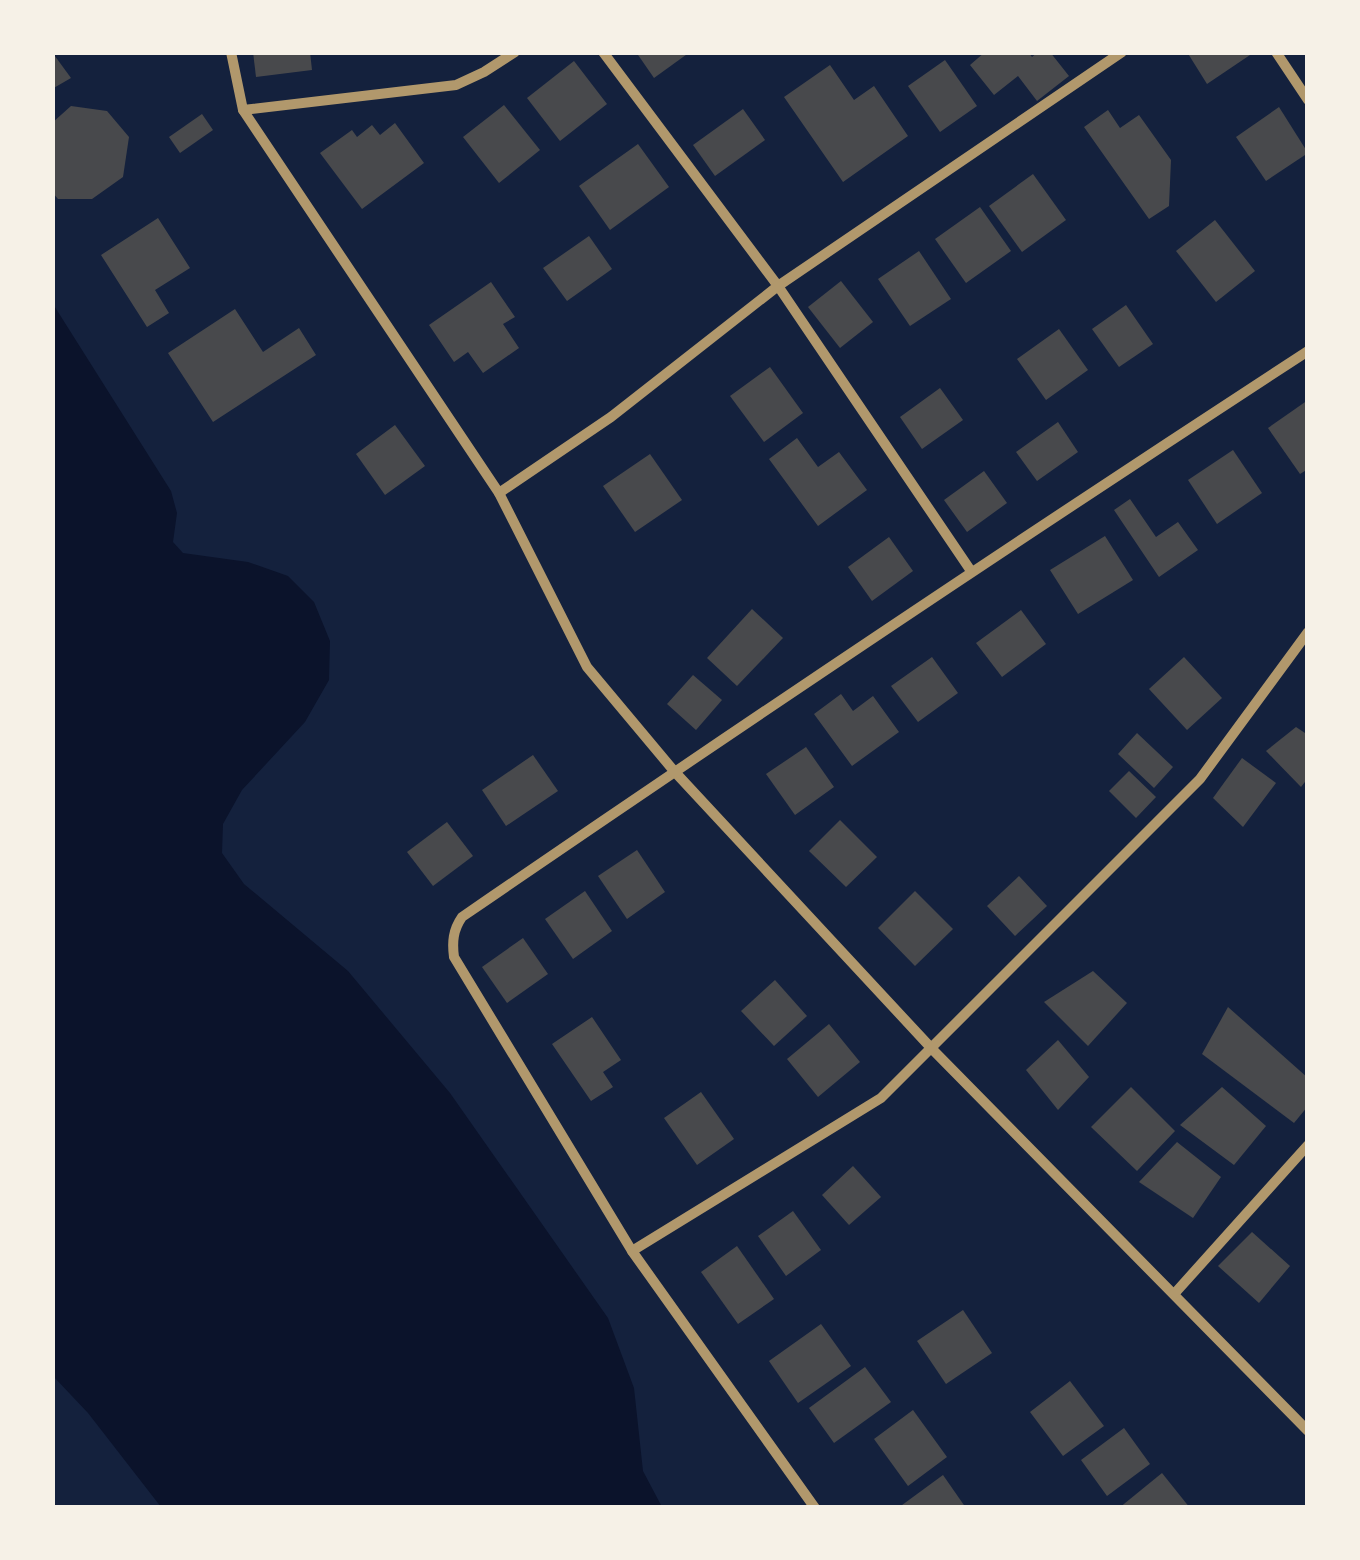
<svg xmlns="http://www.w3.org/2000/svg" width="1360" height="1560" font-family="'IBM Plex Sans',sans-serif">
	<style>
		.water { fill: #0b132b }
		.building { fill: #48494c }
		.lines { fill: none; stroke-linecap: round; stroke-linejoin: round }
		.minor { stroke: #b1986c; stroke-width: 10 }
	</style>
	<rect width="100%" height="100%" fill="#14213d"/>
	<!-- water -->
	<polygon class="water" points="53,304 171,491 177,513 173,542 183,553 248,562 288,576 314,602 330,641 329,680 305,722 242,790 223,824 222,853 244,884 348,971 450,1093 608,1318 634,1388 643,1471 662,1507 161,1507 88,1413 53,1376"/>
	<!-- building -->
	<g class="building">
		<polygon points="52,52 71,78 52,89"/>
		<polygon points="253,52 310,52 312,70 256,77"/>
		<polygon points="636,52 690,52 654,78"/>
		<polygon points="985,52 1028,52 1032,57 1038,52 1050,52 1069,76 1037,101 1018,76 994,95 970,65"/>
		<polygon points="1187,52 1248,52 1250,55 1207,84"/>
		<polygon points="945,60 977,106 940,132 908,86"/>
		<polygon points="574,61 607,104 560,141 527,98"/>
		<polygon points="830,65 854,100 874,86 908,136 843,182 784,97"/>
		<polygon points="504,105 540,150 499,183 463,137"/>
		<polygon points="71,106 107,111 129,137 123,177 92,199 58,199 52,192 52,123"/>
		<polygon points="1279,107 1308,153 1266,181 1236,137"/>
		<polygon points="743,109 765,140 715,176 693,145"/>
		<polygon points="1108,110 1120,128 1139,115 1171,160 1169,206 1149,219 1084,127"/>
		<polygon points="202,114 213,130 180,153 169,137"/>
		<polygon points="395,123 424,163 362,209 320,153 352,130 357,137 372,125 380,135"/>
		<polygon points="638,144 669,187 610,230 579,186"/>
		<polygon points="1033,174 1066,220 1022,252 989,206"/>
		<polygon points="980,207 1011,251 966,283 935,239"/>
		<polygon points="158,218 190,268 155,290 169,313 147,327 101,255"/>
		<polygon points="1215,220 1255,271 1216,302 1176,251"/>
		<polygon points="589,236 612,269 567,301 543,268"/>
		<polygon points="919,251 951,299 910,326 878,279"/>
		<polygon points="841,281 873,322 840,348 808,307"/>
		<polygon points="491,282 515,317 503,324 519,348 483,373 468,352 454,362 429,325"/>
		<polygon points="1126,305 1153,344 1119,367 1092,329"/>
		<polygon points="235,309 263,352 299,328 316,355 213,422 168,353"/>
		<polygon points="1059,329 1088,370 1046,400 1017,359"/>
		<polygon points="770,367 803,413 764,442 730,396"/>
		<polygon points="940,388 963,420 922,449 900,417"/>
		<polygon points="1308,400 1308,469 1300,474 1268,428"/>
		<polygon points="1058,422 1078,452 1037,481 1016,452"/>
		<polygon points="395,425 425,466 385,495 356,454"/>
		<polygon points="797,438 818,467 839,452 867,490 818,526 769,459"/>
		<polygon points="1233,450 1262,493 1217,524 1188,480"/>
		<polygon points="650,454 682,500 635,532 603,486"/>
		<polygon points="984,471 1007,503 967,532 944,500"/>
		<polygon points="1130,499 1156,537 1178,522 1198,550 1159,577 1114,510"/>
		<polygon points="1105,536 1133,580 1078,614 1050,570"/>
		<polygon points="889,537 913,571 872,601 848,567"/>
		<polygon points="752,609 783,638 737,686 707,658"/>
		<polygon points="1021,610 1046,644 1002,677 976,643"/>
		<polygon points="932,657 958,693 918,722 891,686"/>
		<polygon points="1184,657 1222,698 1187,730 1149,689"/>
		<polygon points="693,675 722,700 696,730 667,704"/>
		<polygon points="841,694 853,711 873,696 899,732 852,766 814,714"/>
		<polygon points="1296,727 1308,735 1308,778 1301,787 1266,751"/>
		<polygon points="1137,733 1173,767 1154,788 1118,754"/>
		<polygon points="806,747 834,787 795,815 766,774"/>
		<polygon points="533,755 558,791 506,826 482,790"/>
		<polygon points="1242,758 1276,783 1243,827 1213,798"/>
		<polygon points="1129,771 1156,797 1136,818 1109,791"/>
		<polygon points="840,820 877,857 846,887 809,851"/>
		<polygon points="447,822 473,856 433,886 407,852"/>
		<polygon points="637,850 665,892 627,919 598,876"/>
		<polygon points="1019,876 1047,906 1015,936 987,906"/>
		<polygon points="585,891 612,931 573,959 545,919"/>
		<polygon points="915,891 953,929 915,966 878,928"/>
		<polygon points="523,938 548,974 507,1003 482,967"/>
		<polygon points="1093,971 1127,1003 1088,1046 1044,1002"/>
		<polygon points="775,980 807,1016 774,1046 741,1011"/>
		<polygon points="1228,1007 1308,1078 1308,1106 1294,1123 1202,1054"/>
		<polygon points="592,1017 621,1060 603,1072 613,1087 591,1101 552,1044"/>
		<polygon points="829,1024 860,1062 818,1097 787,1059"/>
		<polygon points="1058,1040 1089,1077 1058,1110 1026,1070"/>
		<polygon points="1131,1087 1175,1131 1137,1171 1091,1127"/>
		<polygon points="1222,1087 1266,1126 1234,1165 1180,1125"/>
		<polygon points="701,1092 734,1139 697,1165 664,1118"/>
		<polygon points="1177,1142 1221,1177 1193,1218 1139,1182"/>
		<polygon points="853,1166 881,1197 849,1225 822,1195"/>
		<polygon points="793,1211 821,1250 786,1276 758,1236"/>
		<polygon points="1252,1232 1290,1266 1259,1303 1218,1266"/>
		<polygon points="737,1246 774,1299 738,1324 701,1272"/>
		<polygon points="963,1310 992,1353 946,1384 917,1341"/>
		<polygon points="821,1324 851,1366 798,1403 769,1361"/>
		<polygon points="865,1367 891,1402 834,1443 809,1408"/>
		<polygon points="1070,1381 1104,1426 1063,1456 1030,1412"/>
		<polygon points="913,1410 947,1457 908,1486 874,1439"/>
		<polygon points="1124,1428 1150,1464 1107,1496 1081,1460"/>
		<polygon points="1162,1473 1190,1508 1119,1508"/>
		<polygon points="943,1475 966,1508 898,1508"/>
	</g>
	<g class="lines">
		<!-- minor -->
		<g class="minor">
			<polyline points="231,52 243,110 499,493 587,667 674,771 933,1050 1308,1431"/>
			<polyline points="603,52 778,286 971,571"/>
			<polyline points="1276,52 1308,100"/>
			<polyline points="243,110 456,85 484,72 515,52"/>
			<polyline points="499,493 611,417 778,286 1122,52"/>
			<polyline points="632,1251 881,1098 1200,779 1308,632"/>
			<polyline points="1175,1293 1308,1145"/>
			<path d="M 815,1508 L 632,1251 L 454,957 C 452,942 453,930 462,917 C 742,725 1024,536 1308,351"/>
		</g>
	</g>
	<!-- border -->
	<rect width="1360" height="1560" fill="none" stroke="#f6f1e7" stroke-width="110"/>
</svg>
